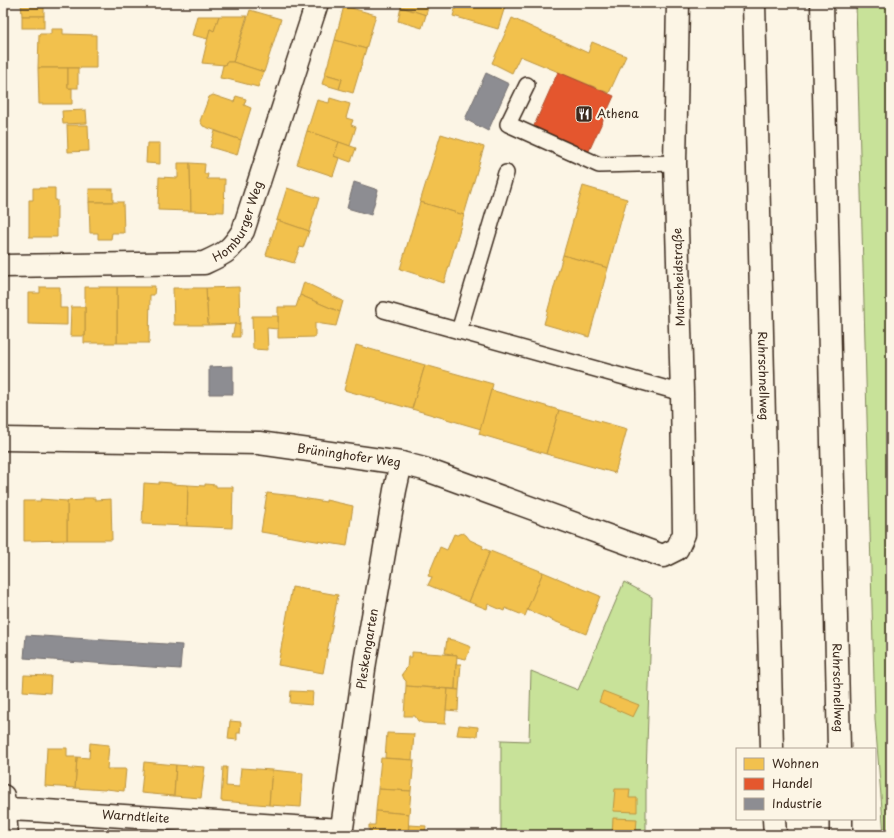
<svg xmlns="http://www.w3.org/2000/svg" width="894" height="838" font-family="'Playpen Sans',sans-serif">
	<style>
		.green { fill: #c8e299; stroke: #82865c }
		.homes { fill: #f2c14e; stroke: #bb9440 }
		.shops { fill: #e4572e; stroke: #b14a29 }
		.industry { fill: #8d8d92; stroke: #746f6f }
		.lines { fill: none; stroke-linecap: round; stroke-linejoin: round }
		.service-casing { stroke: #3b2a1e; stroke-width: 18 }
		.minor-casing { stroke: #3b2a1e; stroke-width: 25 }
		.motorway-casing { stroke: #3b2a1e; stroke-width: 25 }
		.service { stroke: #fcf5e5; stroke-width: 15 }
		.minor { stroke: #fcf5e5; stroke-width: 22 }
		.motorway { stroke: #fcf5e5; stroke-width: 22 }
		.labels { text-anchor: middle; stroke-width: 4; stroke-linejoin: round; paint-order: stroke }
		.poi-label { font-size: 12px; fill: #3b2a1e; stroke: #fcf5e5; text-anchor: start }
		.street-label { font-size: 12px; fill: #3b2a1e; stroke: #fcf5e5 }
	</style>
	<rect width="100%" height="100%" fill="#fcf5e5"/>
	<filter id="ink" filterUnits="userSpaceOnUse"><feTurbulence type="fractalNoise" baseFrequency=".025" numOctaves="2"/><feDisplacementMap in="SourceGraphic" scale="8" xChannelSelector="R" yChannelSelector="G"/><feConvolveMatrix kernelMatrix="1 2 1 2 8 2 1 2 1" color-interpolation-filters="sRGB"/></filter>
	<g filter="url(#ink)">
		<!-- green -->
		<g class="green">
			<polygon points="856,3 891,3 891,835 884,835 875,719"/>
			<polygon points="624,582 652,597 646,775 646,835 501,835 501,740 529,741 531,671 578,690"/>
		</g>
		<!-- homes -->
		<g class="homes">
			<polygon points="21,3 44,3 44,16 22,16"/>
			<polygon points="403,3 429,3 426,15 401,7"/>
			<polygon points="457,3 506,3 498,29 453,16"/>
			<polygon points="344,6 376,15 366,49 335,40"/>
			<polygon points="401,7 426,15 422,28 398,21"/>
			<polygon points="250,10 281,19 264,72 233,62"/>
			<rect x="22" y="16" width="22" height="12"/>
			<polygon points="197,16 219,16 214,31 210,29 208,39 192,35"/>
			<polygon points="219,16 247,16 233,62 226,62 225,65 202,63 210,29 214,31"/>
			<polygon points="512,18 588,53 592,42 626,56 609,93 520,56 512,73 492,63"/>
			<polygon points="51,29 63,29 63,34 96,35 96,68 38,68 39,34 51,34"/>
			<polygon points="335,40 366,49 353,93 339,89 342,79 325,74"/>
			<polygon points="226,62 233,62 264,72 258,87 227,79 220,78 223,65 225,65"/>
			<polygon points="38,68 68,68 68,88 72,88 72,104 39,104"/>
			<rect x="68" y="68" width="10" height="20"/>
			<polygon points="325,74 342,79 339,89 322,84"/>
			<polygon points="213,95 234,102 236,96 246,99 244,105 251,108 241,140 203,126 200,121 209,97"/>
			<polygon points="330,98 350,104 346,118 353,120 351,125 356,127 350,146 307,131 317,100 329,103"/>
			<polygon points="86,110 87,123 63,124 62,111"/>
			<polygon points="67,125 88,125 89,151 68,152"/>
			<polygon points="215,131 241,140 237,155 210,147"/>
			<polygon points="307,131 339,142 334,156 339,158 333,176 297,164"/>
			<polygon points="441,134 484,147 464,215 420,202"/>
			<polygon points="339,142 356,148 351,162 334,156"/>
			<polygon points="147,143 160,143 160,164 146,163"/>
			<polygon points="178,163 190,163 191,211 158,210 159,177 178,178"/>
			<polygon points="190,163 205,164 204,174 208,174 207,179 225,179 224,212 191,211"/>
			<polygon points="583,186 627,199 608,268 563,255"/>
			<polygon points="33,188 55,188 55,200 57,200 57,237 29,237 29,200 33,200"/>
			<polygon points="287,188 319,198 309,231 277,220"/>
			<rect x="89" y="189" width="24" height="13"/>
			<polygon points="89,202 123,202 124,233 112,233 111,239 98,239 98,233 90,233"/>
			<polygon points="420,202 464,215 444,283 400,269"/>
			<polygon points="277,220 309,231 303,248 300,247 294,263 266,255"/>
			<polygon points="563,255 608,268 589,337 544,324"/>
			<polygon points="304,282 343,301 340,312 300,295"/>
			<polygon points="150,286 155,286 154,295 150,295 149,343 117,343 117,287 151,287"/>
			<polygon points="40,287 60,287 60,308 67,308 67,325 28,324 28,293 40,293"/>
			<polygon points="85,287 117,287 117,343 84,343 84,335 85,336"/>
			<polygon points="239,287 240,324 208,325 206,288"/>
			<polygon points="173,288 206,288 208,325 174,325"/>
			<polygon points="300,295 340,312 336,326 315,323 315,337 278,338 278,307 296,307"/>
			<polygon points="71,307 85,307 85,336 70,336"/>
			<polygon points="252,316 278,316 278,329 267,328 268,350 253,349"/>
			<polygon points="235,324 240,324 240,337 232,337"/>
			<polygon points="356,345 425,365 412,409 344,390"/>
			<polygon points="425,365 493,384 481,429 412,409"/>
			<polygon points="491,390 559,410 546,454 479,434"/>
			<polygon points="559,410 627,429 615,473 546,454"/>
			<polygon points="159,482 171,483 171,484 188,485 187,526 142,524 144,483 159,484"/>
			<polygon points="205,484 216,485 216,487 233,487 232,528 187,526 188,485 205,486"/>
			<polygon points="267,493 296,496 296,497 326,502 326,500 353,506 347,546 261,532"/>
			<polygon points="83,498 95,498 95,500 111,499 112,540 67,540 67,501 83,500"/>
			<polygon points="40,499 67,501 67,540 24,541 24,501 41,501"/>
			<polygon points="463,533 466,535 470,540 483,546 482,548 490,551 469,602 428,585 432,577 428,576 440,547 447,550 454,534 457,535"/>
			<polygon points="490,551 543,572 525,616 505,608 504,611 488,604 487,609 469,602"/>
			<polygon points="543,572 600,596 586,634 527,610"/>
			<polygon points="292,587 338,595 323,673 278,665"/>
			<polygon points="447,639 453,640 471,647 466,659 456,657 457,655 445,653"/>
			<polygon points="412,652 457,655 455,689 406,686 406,681 404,679 402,674 405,670 407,668 408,657 412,657"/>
			<polygon points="456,664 461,664 459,690 455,689"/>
			<polygon points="24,675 51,676 50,693 23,691"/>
			<polygon points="406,686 448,689 445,724 423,723 418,721 415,716 404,716"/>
			<polygon points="448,689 459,690 458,711 446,710"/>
			<polygon points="291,691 313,692 312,705 290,703"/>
			<polygon points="603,691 639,705 633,717 599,702"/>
			<polygon points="230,721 241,722 240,733 237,733 237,740 228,739"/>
			<polygon points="459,725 478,727 477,736 457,735"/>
			<polygon points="387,733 414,734 412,760 385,758"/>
			<polygon points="90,743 109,745 107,769 126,769 124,791 106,789 105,790 75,788 77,757 89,758"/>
			<polygon points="47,748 67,748 67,757 77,757 75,788 45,786"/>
			<polygon points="381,758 414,760 411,791 378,789"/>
			<polygon points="144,762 176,765 174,796 141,793"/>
			<polygon points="176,765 205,767 201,798 174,796"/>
			<polygon points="223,767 227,767 226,786 239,787 241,768 272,770 269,805 221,801"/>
			<polygon points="272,770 303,773 301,807 269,805"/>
			<polygon points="378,789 411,791 409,814 376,811"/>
			<polygon points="615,789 630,789 629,798 637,798 637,812 613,811"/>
			<polygon points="376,811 409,814 408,835 367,835 369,834 369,825 375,825"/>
			<polygon points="613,818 637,819 636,832 626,832 626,835 612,835"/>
			<polygon points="409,825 426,826 425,835 408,835"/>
			<polygon points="39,832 71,834 71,835 39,835"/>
		</g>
		<!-- shops -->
		<polygon class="shops" points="558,72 614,96 588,153 533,128"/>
		<!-- industry -->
		<g class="industry">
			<polygon points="486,73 509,84 488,131 465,119"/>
			<polygon points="354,182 378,190 371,215 347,208"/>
			<polygon points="233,366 233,394 209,394 209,367"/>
			<polygon points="26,635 182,645 180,669 24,658"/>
		</g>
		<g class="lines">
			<defs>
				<g id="service">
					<polyline points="527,85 508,124 599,165 675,163"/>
					<polyline points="384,310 682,393"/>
					<polyline points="459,331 506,173"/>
				</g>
				<g id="minor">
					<path id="s1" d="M 3,266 L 204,263 C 226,253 230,251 243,231 L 317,3"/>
					<path id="s2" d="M 3,439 L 259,443 L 401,463 L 424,469 L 663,556 L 677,549 L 684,534 L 682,393 L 675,163 L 678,3"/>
					<polyline points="3,796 7,835"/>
					<path id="s3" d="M 3,809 L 30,810 L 341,830"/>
					<path id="s4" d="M 341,835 L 365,662 L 395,490 L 401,463"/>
				</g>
				<g id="motorway">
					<path id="s5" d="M 754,3 L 772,749"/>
					<path id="s6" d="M 822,3 L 839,749"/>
					<polyline points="774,819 775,835"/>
					<polyline points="841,819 841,835"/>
				</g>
			</defs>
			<!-- service casing -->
			<use href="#service" class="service-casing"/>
			<!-- minor casing -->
			<use href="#minor" class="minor-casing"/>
			<!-- motorway casing -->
			<use href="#motorway" class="motorway-casing"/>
			<!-- service -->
			<use href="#service" class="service"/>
			<!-- minor -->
			<use href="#minor" class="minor"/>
			<!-- motorway -->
			<use href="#motorway" class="motorway"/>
		</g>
	</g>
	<!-- icons -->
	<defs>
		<symbol id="restaurant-square" viewBox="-11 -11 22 22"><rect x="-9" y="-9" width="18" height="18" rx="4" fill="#3b2a1e" stroke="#fcf5e5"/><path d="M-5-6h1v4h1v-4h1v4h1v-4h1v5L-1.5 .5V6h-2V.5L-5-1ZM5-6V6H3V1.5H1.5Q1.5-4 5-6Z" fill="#fff"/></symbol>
	</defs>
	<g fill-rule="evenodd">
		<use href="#restaurant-square" x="574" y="104" width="20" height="20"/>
	</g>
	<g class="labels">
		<!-- poi labels -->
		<g class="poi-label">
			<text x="597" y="118">Athena</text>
		</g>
		<!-- street labels -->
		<g class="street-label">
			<text dy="4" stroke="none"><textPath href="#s1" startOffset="258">Homburger Weg</textPath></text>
			<text transform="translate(679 277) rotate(-92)" y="4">Munscheidstraße</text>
			<text dy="4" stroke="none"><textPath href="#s5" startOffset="373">Ruhrschnellweg</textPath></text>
			<text dy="4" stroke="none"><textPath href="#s2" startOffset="347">Brüninghofer Weg</textPath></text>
			<text dy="4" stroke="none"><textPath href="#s4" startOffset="188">Pleskengarten</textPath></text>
			<text dy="4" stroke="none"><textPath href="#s6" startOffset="685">Ruhrschnellweg</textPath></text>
			<text dy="4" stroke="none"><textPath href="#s3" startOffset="133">Warndtleite</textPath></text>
		</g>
	</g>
	<!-- margin -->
	<rect width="894" height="838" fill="none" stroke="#fcf5e5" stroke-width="16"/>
	<rect x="8" y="8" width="878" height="822" fill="none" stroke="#3b2a1e" stroke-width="1.5" filter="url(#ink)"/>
	<!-- legend -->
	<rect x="736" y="748" width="140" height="72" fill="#fcf5e5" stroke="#afa495"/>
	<rect x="744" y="758" width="20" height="12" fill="#f2c14e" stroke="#afa495"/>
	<text x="772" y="768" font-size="12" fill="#3b2a1e">Wohnen</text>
	<rect x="744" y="778" width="20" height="12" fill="#e4572e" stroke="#afa495"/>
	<text x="772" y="788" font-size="12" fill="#3b2a1e">Handel</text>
	<rect x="744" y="798" width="20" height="12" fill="#8d8d92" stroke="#afa495"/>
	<text x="772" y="808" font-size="12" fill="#3b2a1e">Industrie</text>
</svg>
